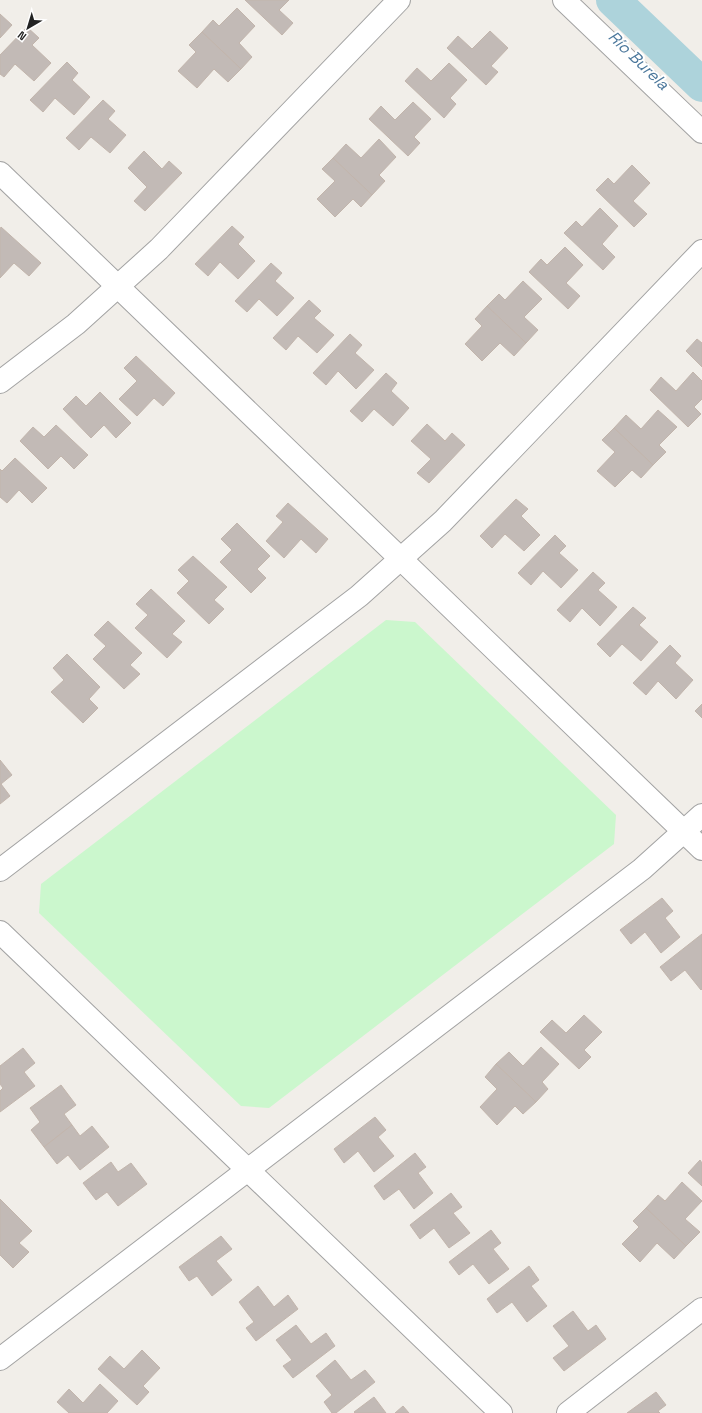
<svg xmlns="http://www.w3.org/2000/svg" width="702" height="1413" font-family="'Space Grotesk',sans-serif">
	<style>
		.park { fill: #cbf7cd }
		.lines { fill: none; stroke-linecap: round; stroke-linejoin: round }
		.canal { stroke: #add3db; stroke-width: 34 }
		.building { fill: #c2bab6; stroke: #c2b5ac }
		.minor-casing { stroke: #a3a3a3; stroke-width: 24 }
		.minor { stroke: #fff; stroke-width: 22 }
		.labels { text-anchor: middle; stroke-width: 4; stroke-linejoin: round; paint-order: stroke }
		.water-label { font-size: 16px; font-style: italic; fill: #4c789c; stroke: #fff }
	</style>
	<rect width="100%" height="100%" fill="#f1eee9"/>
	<!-- park -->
	<polygon class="park" points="386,620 415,622 616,815 614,844 269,1108 241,1106 39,913 41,884"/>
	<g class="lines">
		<!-- canal -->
		<polyline class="canal" points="613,0 702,85"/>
	</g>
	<!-- building -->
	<g class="building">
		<polygon points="245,0 289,0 279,10 293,23 282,35"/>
		<polygon points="237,8 255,26 239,43 252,57 241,69 202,32 213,20 219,26"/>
		<polygon points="0,14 12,25 0,38"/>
		<polygon points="27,27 39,38 32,45 51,63 34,81 15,64 4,77 0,74 0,55"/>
		<polygon points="490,31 508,48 491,66 498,72 486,85 447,48 458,36 472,49"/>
		<polygon points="202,32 241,69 228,82 214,69 197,88 178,71 196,52 189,45"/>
		<polygon points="67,62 78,73 72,80 90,97 74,115 55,98 43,112 30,100"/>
		<polygon points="449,63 467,80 450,98 456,104 444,118 405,81 417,68 431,81"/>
		<polygon points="103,100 115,111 108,119 126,135 110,153 91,137 79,150 66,138"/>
		<polygon points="413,102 431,119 414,137 420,143 408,156 369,119 381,106 395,120"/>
		<polygon points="379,139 396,157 379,175 385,181 372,195 333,158 346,144 361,158"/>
		<polygon points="144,151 162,169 169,161 182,173 145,211 134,201 147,187 128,168"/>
		<polygon points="333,158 372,195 361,207 353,199 335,217 317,199 335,181 322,169"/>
		<polygon points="632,165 650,183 633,201 647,214 634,227 596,190 608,178 614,184"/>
		<polygon points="600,208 618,226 602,244 615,257 603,270 564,233 576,221 582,227"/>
		<polygon points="232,226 244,237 238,244 255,261 238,279 220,262 208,276 195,264"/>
		<polygon points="1,227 41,263 29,276 14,263 0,278 0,229"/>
		<polygon points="565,247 583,265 566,283 580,296 568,309 529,272 541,259 547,265"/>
		<polygon points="271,263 282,273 275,281 294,298 277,316 259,299 247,312 235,301"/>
		<polygon points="523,281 542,299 524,317 538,330 526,343 487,306 499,294 505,300"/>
		<polygon points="309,300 321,311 314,318 334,335 317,353 298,336 286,350 273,338"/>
		<polygon points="487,306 526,343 514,356 500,343 482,361 465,344 482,326 475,319"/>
		<polygon points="350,334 362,345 355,353 374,370 356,389 338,371 326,385 313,373"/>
		<polygon points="697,339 702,343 702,367 686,351"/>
		<polygon points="136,356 175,393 163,406 154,398 137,416 119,399 137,381 124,368"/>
		<polygon points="693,372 702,381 702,399 694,407 701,414 688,427 650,390 661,377 676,391"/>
		<polygon points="386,373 397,383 391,391 409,408 393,426 374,409 362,422 350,411"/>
		<polygon points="100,392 131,423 116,438 104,425 91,438 63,409 76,396 86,406"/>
		<polygon points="658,410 677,427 659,445 666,452 653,465 614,428 626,415 641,429"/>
		<polygon points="427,424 445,441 452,433 465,445 429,483 417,473 431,459 411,441"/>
		<polygon points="56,425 88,455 74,469 61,456 48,469 20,441 33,427 44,437"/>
		<polygon points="614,428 653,465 641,478 632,470 615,487 597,471 615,452 602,440"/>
		<polygon points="15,458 47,488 32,503 19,490 7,503 0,497 0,469 2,471"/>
		<polygon points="516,499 528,509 521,516 540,535 524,551 505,534 492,548 480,536"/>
		<polygon points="288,503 328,539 316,553 301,539 284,558 266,541 283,522 276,516"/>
		<polygon points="237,523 270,556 257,569 266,578 251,593 220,562 232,550 221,539"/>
		<polygon points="555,535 566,546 559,553 578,570 561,588 543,571 531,585 518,573"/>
		<polygon points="193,556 227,587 214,600 224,609 209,624 177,593 189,581 178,570"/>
		<polygon points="593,572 605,583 598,590 617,607 600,626 582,608 570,622 557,610"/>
		<polygon points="151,589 185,621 172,634 182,642 167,658 135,628 148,615 136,604"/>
		<polygon points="633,607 646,618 639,625 658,642 641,661 622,644 610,657 597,644"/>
		<polygon points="108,621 142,653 130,665 140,674 124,689 93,659 106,646 94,635"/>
		<polygon points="670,645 681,656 675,663 693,680 676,699 658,681 646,695 633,683"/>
		<polygon points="67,654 100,687 89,699 98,708 83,723 51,692 64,680 53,668"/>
		<polygon points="702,704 702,718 695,711"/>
		<polygon points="0,760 12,775 1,784 10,796 0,804"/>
		<polygon points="662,898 673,911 665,918 680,937 661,953 645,932 631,944 620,930"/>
		<polygon points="702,934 702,989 701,990 685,970 671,981 660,967"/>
		<polygon points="584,1015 602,1032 584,1050 591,1057 579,1069 540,1032 552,1020 566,1033"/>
		<polygon points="541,1047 559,1064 542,1082 548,1089 536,1102 496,1064 509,1052 523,1066"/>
		<polygon points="23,1048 35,1063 24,1072 35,1086 0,1112 0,1091 3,1088 0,1084 0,1066"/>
		<polygon points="496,1064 536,1102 523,1114 515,1106 497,1125 480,1107 497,1089 485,1077"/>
		<polygon points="61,1085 76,1105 64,1114 72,1125 44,1147 31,1130 40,1122 30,1108"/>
		<polygon points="375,1117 386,1130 378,1137 394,1156 374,1172 358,1151 344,1163 334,1149"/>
		<polygon points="72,1125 80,1136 92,1126 109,1147 80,1170 68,1155 57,1164 44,1147"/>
		<polygon points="415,1153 426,1167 418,1173 433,1193 414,1209 399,1189 384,1200 374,1186"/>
		<polygon points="700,1160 702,1163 702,1186 688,1173"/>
		<polygon points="111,1162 118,1172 131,1163 147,1184 118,1206 107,1192 96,1200 83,1183"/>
		<polygon points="682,1182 702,1201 685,1219 700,1232 686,1246 646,1208 658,1195 665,1201"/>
		<polygon points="451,1193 462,1207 453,1213 470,1233 449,1248 434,1228 420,1239 410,1225"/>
		<polygon points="0,1199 32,1231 19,1243 29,1252 13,1268 0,1255"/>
		<polygon points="646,1208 686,1246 674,1259 657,1243 640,1262 622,1244 639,1227 633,1221"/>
		<polygon points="491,1230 501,1243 493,1249 509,1269 489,1284 473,1264 459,1275 449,1262"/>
		<polygon points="221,1236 232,1249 216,1261 232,1280 212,1296 197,1276 189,1281 179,1267"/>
		<polygon points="529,1266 539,1280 531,1286 547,1306 527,1322 512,1302 497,1313 487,1299"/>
		<polygon points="258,1286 274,1307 288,1295 298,1309 256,1341 246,1328 254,1322 239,1302"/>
		<polygon points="573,1311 588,1331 596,1325 606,1339 564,1371 553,1358 569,1346 553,1326"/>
		<polygon points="296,1325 311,1344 326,1333 335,1346 293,1378 283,1366 292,1360 276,1340"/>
		<polygon points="142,1350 160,1368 143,1386 149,1392 137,1405 98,1369 110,1356 124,1369"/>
		<polygon points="335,1360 351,1380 365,1370 375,1382 336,1413 332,1413 324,1402 332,1395 316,1376"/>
		<polygon points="100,1384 118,1401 107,1413 69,1413 57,1402 69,1389 83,1403"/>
		<polygon points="656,1392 666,1405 658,1411 660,1413 627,1413"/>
		<polygon points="374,1397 386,1413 355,1413 354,1412"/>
		<polygon points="403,1406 409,1413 395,1413"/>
	</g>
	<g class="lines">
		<defs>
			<g id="minor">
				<polyline points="564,0 702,132"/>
				<polyline points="0,173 702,849"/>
				<polyline points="0,382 76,324 159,249 399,0"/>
				<polyline points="0,870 359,596 443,521 702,251"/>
				<polyline points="0,932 501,1413"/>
				<polyline points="0,1359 642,869 702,815"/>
				<polyline points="568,1413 702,1309"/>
			</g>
		</defs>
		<!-- minor casing -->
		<use href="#minor" class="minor-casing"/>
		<!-- minor -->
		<use href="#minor" class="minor"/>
	</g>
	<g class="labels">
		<!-- water labels -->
		<g class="water-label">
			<text transform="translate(639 60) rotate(44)" y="6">Río Burela</text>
		</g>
	</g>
	<!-- north arrow -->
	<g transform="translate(28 28) rotate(218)" stroke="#ffffff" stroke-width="3" paint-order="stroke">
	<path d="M0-3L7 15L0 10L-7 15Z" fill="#222222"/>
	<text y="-6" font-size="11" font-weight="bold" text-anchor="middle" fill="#222222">N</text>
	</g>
</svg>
